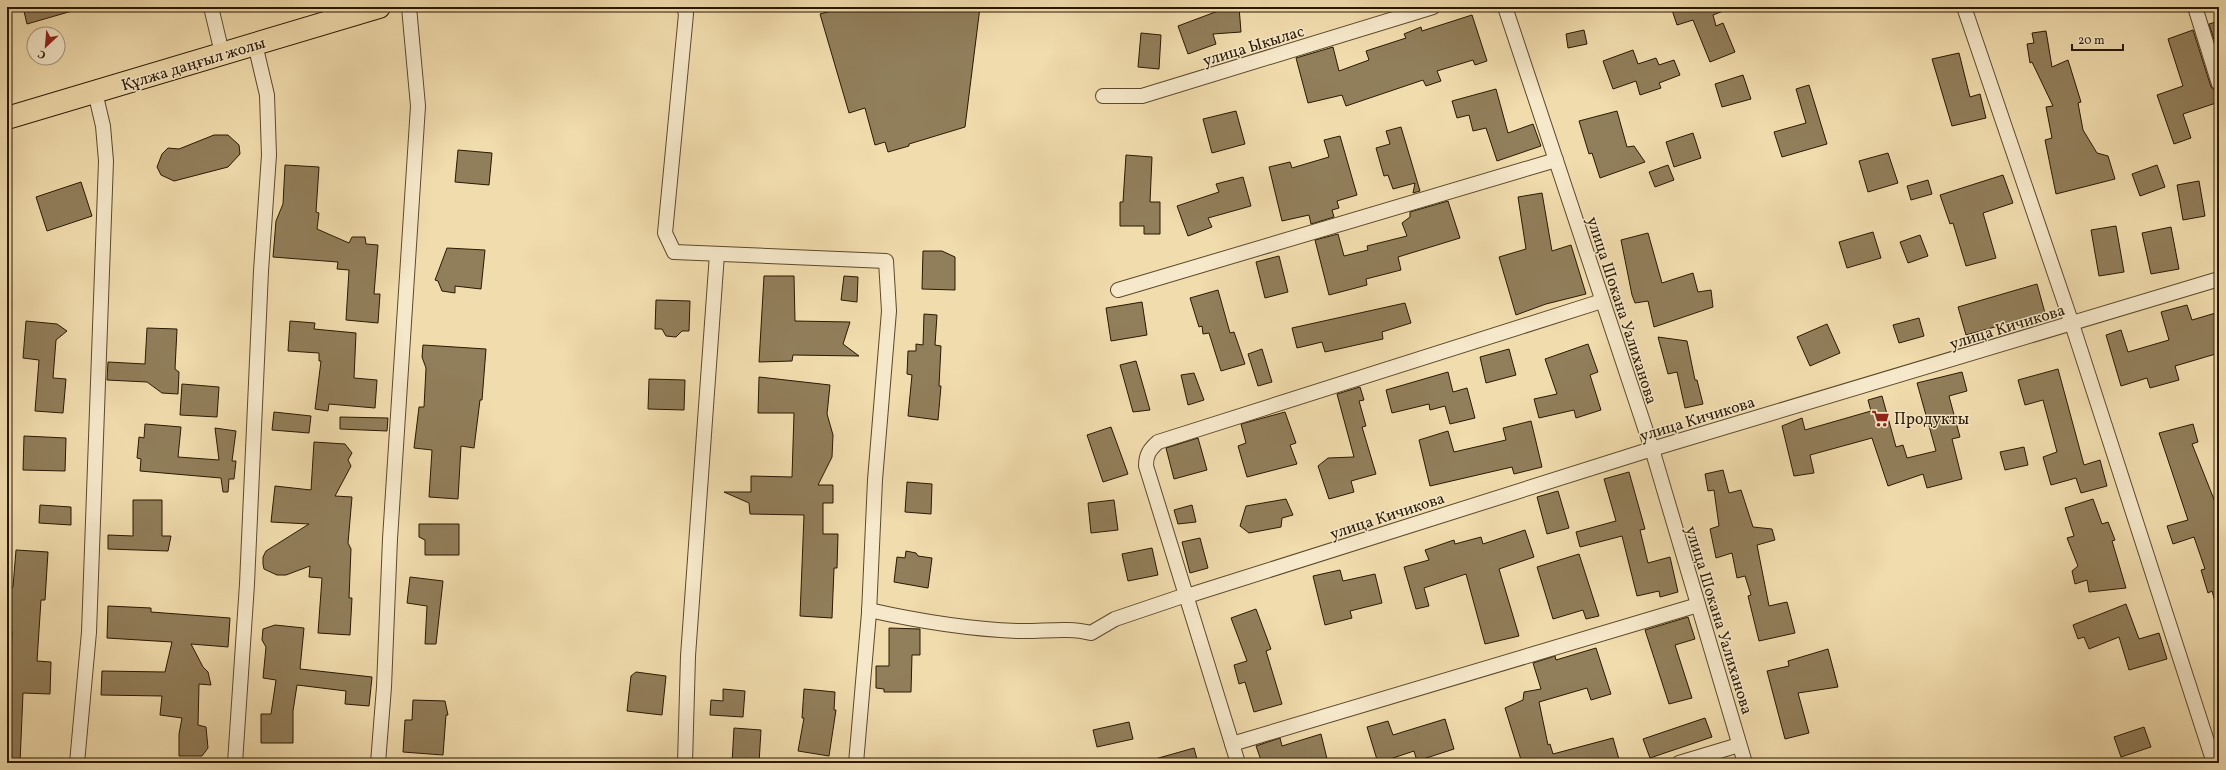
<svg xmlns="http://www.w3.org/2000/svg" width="2226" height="770" font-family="Vollkorn,serif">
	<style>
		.building { fill: #917e5a; stroke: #2a1800 }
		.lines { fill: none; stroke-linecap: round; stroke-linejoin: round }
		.street-casing { stroke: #5c492b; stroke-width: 16 }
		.primary-casing { stroke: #2a1800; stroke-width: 24 }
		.street { stroke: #f6e8ca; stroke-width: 14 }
		.primary { stroke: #f1dcad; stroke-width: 22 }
		.labels { text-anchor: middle; stroke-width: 3; stroke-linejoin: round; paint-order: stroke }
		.street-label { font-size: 16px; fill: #2a1800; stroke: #f6e8ca }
		.poi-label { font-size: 16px; fill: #2a1800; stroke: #f6e8ca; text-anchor: start }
	</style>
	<rect width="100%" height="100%" fill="#f1dcad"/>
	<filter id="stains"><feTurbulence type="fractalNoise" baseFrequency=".005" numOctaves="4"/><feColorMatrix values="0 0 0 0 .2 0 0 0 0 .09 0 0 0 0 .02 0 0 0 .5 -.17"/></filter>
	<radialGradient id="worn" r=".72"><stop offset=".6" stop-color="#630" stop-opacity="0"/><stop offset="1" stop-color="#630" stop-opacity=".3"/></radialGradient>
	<!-- building -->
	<g class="building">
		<polygon points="23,7 72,7 72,11 27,24"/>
		<polygon points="846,7 980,7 965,127 909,144 909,146 888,152 885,142 875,145 865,108 849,113 820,14"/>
		<polygon points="1218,7 1239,7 1241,32 1213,34 1216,44 1188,54 1178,26 1218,11"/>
		<polygon points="1671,7 1726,7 1726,10 1713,15 1716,26 1723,23 1735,52 1710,62 1693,20 1677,25"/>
		<polygon points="1472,15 1487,61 1475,65 1473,60 1437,71 1441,81 1426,86 1423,80 1346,106 1342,95 1308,103 1296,58 1333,47 1339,71 1369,60 1366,51 1406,38 1404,34 1421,27 1422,31"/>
		<polygon points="2219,21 2219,55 2209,24"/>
		<polygon points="1584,30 1587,44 1568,48 1566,34"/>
		<polygon points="2193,30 2211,87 2214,90 2219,92 2219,102 2183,114 2191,138 2174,144 2157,95 2183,86 2168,39"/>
		<polygon points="2046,31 2052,67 2068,60 2081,102 2078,103 2083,130 2097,153 2108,156 2115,179 2056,194 2045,140 2052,138 2046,107 2053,106 2032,62 2030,63 2027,44 2034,43 2032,33"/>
		<polygon points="1141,33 1161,35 1159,69 1138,67"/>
		<polygon points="1633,50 1638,64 1656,58 1659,65 1674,60 1680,75 1659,83 1661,88 1640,95 1636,81 1613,89 1603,61"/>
		<polygon points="1959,53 1970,97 1980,94 1986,118 1952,126 1932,59"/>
		<polygon points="1743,75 1751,99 1722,107 1715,84"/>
		<polygon points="1809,85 1827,144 1782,157 1774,132 1806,123 1796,89"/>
		<polygon points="1496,89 1508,133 1533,124 1541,146 1497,161 1486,128 1473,131 1469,115 1457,118 1452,101"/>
		<polygon points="1236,111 1245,144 1212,153 1203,119"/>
		<polygon points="1617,111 1627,147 1634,146 1645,162 1600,178 1592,153 1589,154 1579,121"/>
		<polygon points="1401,127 1420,191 1413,193 1415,183 1393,189 1388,175 1384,176 1376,148 1390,144 1386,131"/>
		<polygon points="1693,133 1701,158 1674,167 1666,142"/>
		<polygon points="214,135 228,135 239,145 240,154 228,167 174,181 161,175 157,167 162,154 168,148 179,149"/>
		<polygon points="1340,136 1357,195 1337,201 1339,208 1332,210 1334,217 1311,224 1309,215 1282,221 1269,167 1290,162 1292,168 1329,157 1324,140"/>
		<polygon points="458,150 492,153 489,185 455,182"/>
		<polygon points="1888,153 1898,183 1868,192 1859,161"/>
		<polygon points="1126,155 1152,157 1150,202 1160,202 1160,234 1144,234 1144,226 1120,226 1120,202 1123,202"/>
		<polygon points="285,165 319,167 316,212 319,213 317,229 349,243 352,237 365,237 366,244 378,245 374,294 380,294 378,323 346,320 349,270 337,269 338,262 273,257 276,221 283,204"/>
		<polygon points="1668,165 1674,180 1655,187 1649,172"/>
		<polygon points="2157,165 2165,187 2140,196 2132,174"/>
		<polygon points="2003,175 2013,203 1983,213 1996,258 1966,266 1953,223 1950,224 1940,195"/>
		<polygon points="1243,177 1251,206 1208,218 1212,227 1188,236 1177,206 1219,192 1216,184"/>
		<polygon points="1928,180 1932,194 1911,200 1907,186"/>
		<polygon points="2199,181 2205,216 2183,220 2177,185"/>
		<polygon points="81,182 92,216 47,231 36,197"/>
		<polygon points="1542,193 1552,251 1571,245 1586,294 1546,304 1516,315 1499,257 1526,249 1518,197"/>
		<polygon points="1448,201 1460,238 1398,257 1401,270 1366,279 1367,285 1329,295 1315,240 1338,234 1344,256 1368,250 1367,246 1407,236 1402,223 1410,217 1410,212"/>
		<polygon points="2116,226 2124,272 2099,276 2091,230"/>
		<polygon points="2171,227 2179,269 2151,274 2142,233"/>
		<polygon points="1873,232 1881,258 1847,268 1839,242"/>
		<polygon points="1648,233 1662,283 1693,273 1698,292 1711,290 1713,307 1654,327 1648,301 1635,303 1632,295 1621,240"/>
		<polygon points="1920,235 1928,256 1908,263 1900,242"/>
		<polygon points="447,248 485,250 481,289 455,286 455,293 442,291 438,281 435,280"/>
		<polygon points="923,251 942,251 955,257 955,290 922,289"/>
		<polygon points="1279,256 1288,292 1265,298 1256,262"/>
		<polygon points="764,276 794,276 795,321 850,322 843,344 859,356 793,355 792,361 759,362"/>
		<polygon points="844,276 858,277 857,302 841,300"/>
		<polygon points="2037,284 2045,313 1966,335 1958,307"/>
		<polygon points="1218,290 1230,333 1234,332 1245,364 1221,371 1209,333 1203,334 1202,326 1199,327 1190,298"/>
		<polygon points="656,300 690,301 689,331 682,331 676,337 666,336 662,329 655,329"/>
		<polygon points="1142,302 1147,335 1111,341 1106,308"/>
		<polygon points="1405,303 1411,323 1382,332 1383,339 1325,352 1322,342 1297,348 1292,328"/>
		<polygon points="2187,305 2192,320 2219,312 2219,353 2175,366 2179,380 2150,388 2147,378 2121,386 2106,335 2121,330 2128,352 2169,340 2161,312"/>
		<polygon points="924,314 937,315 935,345 941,346 939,386 941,386 938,420 908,416 912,375 907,374 908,351 916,351 916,344 923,345"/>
		<polygon points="1919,318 1924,336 1899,343 1893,325"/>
		<polygon points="26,321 57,324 67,331 56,340 53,378 66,379 63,413 35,411 39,360 23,358"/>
		<polygon points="290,321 315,323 314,329 356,333 354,378 377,380 375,408 329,404 328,411 315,409 321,361 319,361 319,353 288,351"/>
		<polygon points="1827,324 1840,353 1810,366 1797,337"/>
		<polygon points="147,328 177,329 175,369 179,372 178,394 162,393 147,382 107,380 108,362 145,364"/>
		<polygon points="1658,337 1687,341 1695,380 1697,380 1703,404 1685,408 1677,372 1668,374"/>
		<polygon points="1588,344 1598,372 1590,375 1601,410 1576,418 1574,410 1539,418 1534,399 1557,394 1545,359"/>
		<polygon points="423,345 486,349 482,400 480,400 474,448 461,446 458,499 429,497 432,450 414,448 419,407 424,407 426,368 422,357"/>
		<polygon points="1262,349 1272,382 1258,386 1248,354"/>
		<polygon points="1509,349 1516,375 1486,383 1480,357"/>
		<polygon points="1136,361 1150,410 1133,412 1120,365"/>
		<polygon points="2058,369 2084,465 2100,460 2107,486 2081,493 2076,478 2051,485 2043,457 2057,452 2043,400 2025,405 2018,380"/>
		<polygon points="1448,372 1453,392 1467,388 1475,418 1450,424 1445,406 1430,410 1429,404 1392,413 1386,390"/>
		<polygon points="1962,372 1967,391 1949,396 1960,437 1952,439 1962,479 1927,488 1923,474 1888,486 1872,438 1810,455 1814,473 1794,476 1782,426 1802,418 1805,430 1871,411 1868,400 1882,396 1896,447 1903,445 1907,458 1936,451 1917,383"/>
		<polygon points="1194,373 1204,400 1188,405 1181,375"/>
		<polygon points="759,377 830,385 827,414 833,435 832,457 818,485 833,485 833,503 823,503 823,534 838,534 837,568 834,568 832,618 800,616 804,515 750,514 749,503 724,492 751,492 751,476 792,477 794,413 758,413"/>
		<polygon points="649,379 685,380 684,410 648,409"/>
		<polygon points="182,384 219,387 217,417 180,415"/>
		<polygon points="1360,387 1364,400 1359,401 1366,426 1362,427 1376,474 1351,481 1354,492 1329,499 1318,466 1328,458 1354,457 1337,394"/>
		<polygon points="274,412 311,416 309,433 272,430"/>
		<polygon points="1285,412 1296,443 1290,445 1297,464 1247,477 1238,446 1246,443 1241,424"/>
		<polygon points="340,417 388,418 387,431 340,429"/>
		<polygon points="1531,421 1542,467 1514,474 1512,467 1430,486 1419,440 1448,431 1454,452 1506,440 1503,428"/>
		<polygon points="145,424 181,427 178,457 219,460 215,428 236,431 232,461 236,461 234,479 229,479 228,492 223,492 221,478 140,471 141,459 137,458 139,437 144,438"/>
		<polygon points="2193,424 2198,442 2192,444 2219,512 2219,604 2216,605 2212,591 2208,593 2201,570 2205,569 2194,537 2173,544 2167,526 2188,520 2159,433"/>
		<polygon points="1111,427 1128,474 1103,482 1087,435"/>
		<polygon points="24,436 66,438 65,471 23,470"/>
		<polygon points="1198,438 1207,470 1174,479 1166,448"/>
		<polygon points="314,442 345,444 352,453 348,460 351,466 335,496 352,497 348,543 351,549 349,598 352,598 350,635 318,633 322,578 309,577 310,566 286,575 277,575 264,569 263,564 263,557 266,551 309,524 271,522 275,486 311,490"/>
		<polygon points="2024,447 2028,465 2005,470 2000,452"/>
		<polygon points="1723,470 1729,493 1741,490 1753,527 1772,529 1775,540 1757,545 1769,606 1787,602 1795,633 1759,641 1748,596 1751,595 1745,576 1737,578 1732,553 1716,558 1710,529 1719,526 1714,490 1708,491 1705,474"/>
		<polygon points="1629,472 1645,529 1640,530 1648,563 1670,557 1678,592 1660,597 1659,591 1637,596 1622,536 1580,547 1576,532 1616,521 1604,479"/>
		<polygon points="907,482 932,484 931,514 905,512"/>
		<polygon points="1558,491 1569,528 1547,534 1537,497"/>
		<polygon points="1286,499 1293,515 1282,518 1281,527 1249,533 1240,526 1246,506"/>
		<polygon points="2093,499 2102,524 2108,522 2115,540 2112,541 2126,588 2089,592 2087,580 2075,584 2072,571 2078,566 2067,538 2074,536 2065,508"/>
		<polygon points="133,500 162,500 162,536 171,536 168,551 108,549 108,535 133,536"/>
		<polygon points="1114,500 1118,530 1091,533 1088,503"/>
		<polygon points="40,505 71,507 71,525 39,523"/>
		<polygon points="1192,505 1196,522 1178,524 1174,510"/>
		<polygon points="419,524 459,524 459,555 425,555 425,540 419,537"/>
		<polygon points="1525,530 1534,557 1499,569 1519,636 1485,644 1466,574 1424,588 1429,606 1416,609 1404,567 1429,560 1425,550 1454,540 1455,544 1481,537 1483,544"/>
		<polygon points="1200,538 1208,568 1190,573 1182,542"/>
		<polygon points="1152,548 1158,575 1128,581 1122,554"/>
		<polygon points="16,550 48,552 45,600 41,600 37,661 51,662 50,694 23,693 20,763 7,763 7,657 11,657 12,631 7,631 7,615 9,587 13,587"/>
		<polygon points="906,551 916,553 918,556 932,558 928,588 894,582 897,557 905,558"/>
		<polygon points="1579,554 1599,616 1586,619 1583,610 1553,619 1537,567"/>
		<polygon points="1340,570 1343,581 1375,574 1382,603 1350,611 1352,618 1325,625 1313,576"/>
		<polygon points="410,577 443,581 436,644 425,644 427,606 407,603"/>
		<polygon points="2126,604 2139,639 2159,633 2167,659 2129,670 2119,637 2089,649 2084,637 2078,639 2073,625"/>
		<polygon points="108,606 151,608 151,612 230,618 228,647 191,644 203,667 208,672 211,685 199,684 198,725 206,727 208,748 202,756 179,756 179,734 182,718 160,715 162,696 101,695 102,671 165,672 172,642 107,638"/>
		<polygon points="1256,609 1271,649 1266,651 1282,704 1254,712 1245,682 1239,684 1234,665 1247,661 1231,618"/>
		<polygon points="1688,617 1695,639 1675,645 1692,698 1669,704 1645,630"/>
		<polygon points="275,625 304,628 300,669 372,677 369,706 345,704 346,691 297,685 293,711 293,743 261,743 261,714 271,714 276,680 263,678 266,647 262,640 263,629"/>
		<polygon points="889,628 920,629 920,655 912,655 911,692 884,692 884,689 876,688 876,666 889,666"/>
		<polygon points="1596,648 1611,694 1591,700 1587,688 1539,702 1548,745 1550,744 1553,754 1613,738 1620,763 1522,763 1505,708 1523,700 1524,692 1541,689 1533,663 1555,656 1556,660"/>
		<polygon points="1828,649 1838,687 1798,693 1809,733 1785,739 1767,671 1789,666 1788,661"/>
		<polygon points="636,672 666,676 662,715 627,711 631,676"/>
		<polygon points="723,689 745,691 743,717 710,715 711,700 723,701"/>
		<polygon points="804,689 835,692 834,710 836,710 829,756 798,751 804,718 802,718"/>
		<polygon points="413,700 445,701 448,715 446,715 443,755 403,752 405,720 412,720"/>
		<polygon points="1705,718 1712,737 1650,758 1643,739"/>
		<polygon points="1445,719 1454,749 1417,761 1414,751 1378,763 1367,727 1388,721 1393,735"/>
		<polygon points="1129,722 1133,739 1097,747 1093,730"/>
		<polygon points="2144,727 2151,747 2121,757 2114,737"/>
		<polygon points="734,728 761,730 759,763 732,763"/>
		<polygon points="1321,734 1328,763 1262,763 1256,746 1280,738 1282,746"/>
		<polygon points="1194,748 1198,763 1155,763 1155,759"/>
	</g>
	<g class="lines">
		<defs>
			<g id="street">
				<polyline points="211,7 222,53"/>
				<polyline points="684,7 686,14 665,233 674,252 886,261 889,311 875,480 869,613 856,763"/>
				<polyline points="1505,7 1652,449 1745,763"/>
				<polyline points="1964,7 2072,324 2214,763"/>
				<polyline points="2195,7 2219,84"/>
				<polyline points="1103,96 1142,96 1433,7"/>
				<polyline points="1118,290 1556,160"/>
				<polyline points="1187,596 1652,449 2219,279"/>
				<path d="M 869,610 C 918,621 966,629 1017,631 C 1042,632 1067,627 1091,633 L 1115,619 L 1186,595"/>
				<polyline points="1232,744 1698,605"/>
				<polyline points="77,763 89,632 106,161 103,126 95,92"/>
				<polyline points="235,763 247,584 261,271 269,155 267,95 255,44"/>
				<polyline points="378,763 384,687 390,539 418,106 409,7"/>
				<polyline points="685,763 688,656 717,254"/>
				<path d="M 1238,763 L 1146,466 C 1146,455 1149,450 1158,442 L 1602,301"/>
				<polyline points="1679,763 1739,745"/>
			</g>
			<polyline id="primary" points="7,118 379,7"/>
		</defs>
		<!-- street casing -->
		<use href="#street" class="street-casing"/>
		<!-- primary casing -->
		<use href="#primary" class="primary-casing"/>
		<!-- street -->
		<use href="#street" class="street"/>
		<!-- primary -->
		<use href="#primary" class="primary"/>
	</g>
	<!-- icons -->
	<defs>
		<symbol id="supermarket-bare" viewBox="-9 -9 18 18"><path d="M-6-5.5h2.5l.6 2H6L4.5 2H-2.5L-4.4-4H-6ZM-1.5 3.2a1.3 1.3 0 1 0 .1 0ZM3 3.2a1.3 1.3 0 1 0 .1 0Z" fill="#8f2418" stroke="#f6e8ca" stroke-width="2.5" paint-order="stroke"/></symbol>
	</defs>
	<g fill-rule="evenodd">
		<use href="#supermarket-bare" x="1868" y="406" width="25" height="25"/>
	</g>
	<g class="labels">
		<!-- street labels -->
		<g class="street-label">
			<text transform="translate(1253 45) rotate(-17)" y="6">улица Ыкылас</text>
			<text transform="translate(193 63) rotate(-17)" y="6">Құлжа даңғыл жолы</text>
			<text transform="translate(1623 310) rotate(72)" y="6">улица Шокана Уалиханова</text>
			<text transform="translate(2007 326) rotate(-17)" y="6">улица Кичикова</text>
			<text transform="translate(1697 418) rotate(-17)" y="6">улица Кичикова</text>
			<text transform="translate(1387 515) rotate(-18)" y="6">улица Кичикова</text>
			<text transform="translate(1720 620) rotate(73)" y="6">улица Шокана Уалиханова</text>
		</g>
		<!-- poi labels -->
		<g class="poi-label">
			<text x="1894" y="424">Продукты</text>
		</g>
	</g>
	<!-- margin -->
	<rect width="2226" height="770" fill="none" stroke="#f1dcad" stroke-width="24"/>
	<rect x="8" y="8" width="2210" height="754" fill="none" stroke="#2a1800" stroke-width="2"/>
	<rect x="12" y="12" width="2202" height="746" fill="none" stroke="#2a1800"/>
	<!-- north arrow -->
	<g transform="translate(46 46) rotate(206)"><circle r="19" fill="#f6e8ca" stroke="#a49579"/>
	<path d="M0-3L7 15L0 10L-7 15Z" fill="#8f2418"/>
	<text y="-6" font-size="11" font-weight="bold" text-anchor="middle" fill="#2a1800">С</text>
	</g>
	<!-- scale -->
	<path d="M2072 44v6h51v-6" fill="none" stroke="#2a1800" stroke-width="2"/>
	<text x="2078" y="44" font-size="12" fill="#2a1800" stroke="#f6e8ca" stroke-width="3" paint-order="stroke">20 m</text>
	<rect width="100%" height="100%" filter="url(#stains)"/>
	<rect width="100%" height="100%" fill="url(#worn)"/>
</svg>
